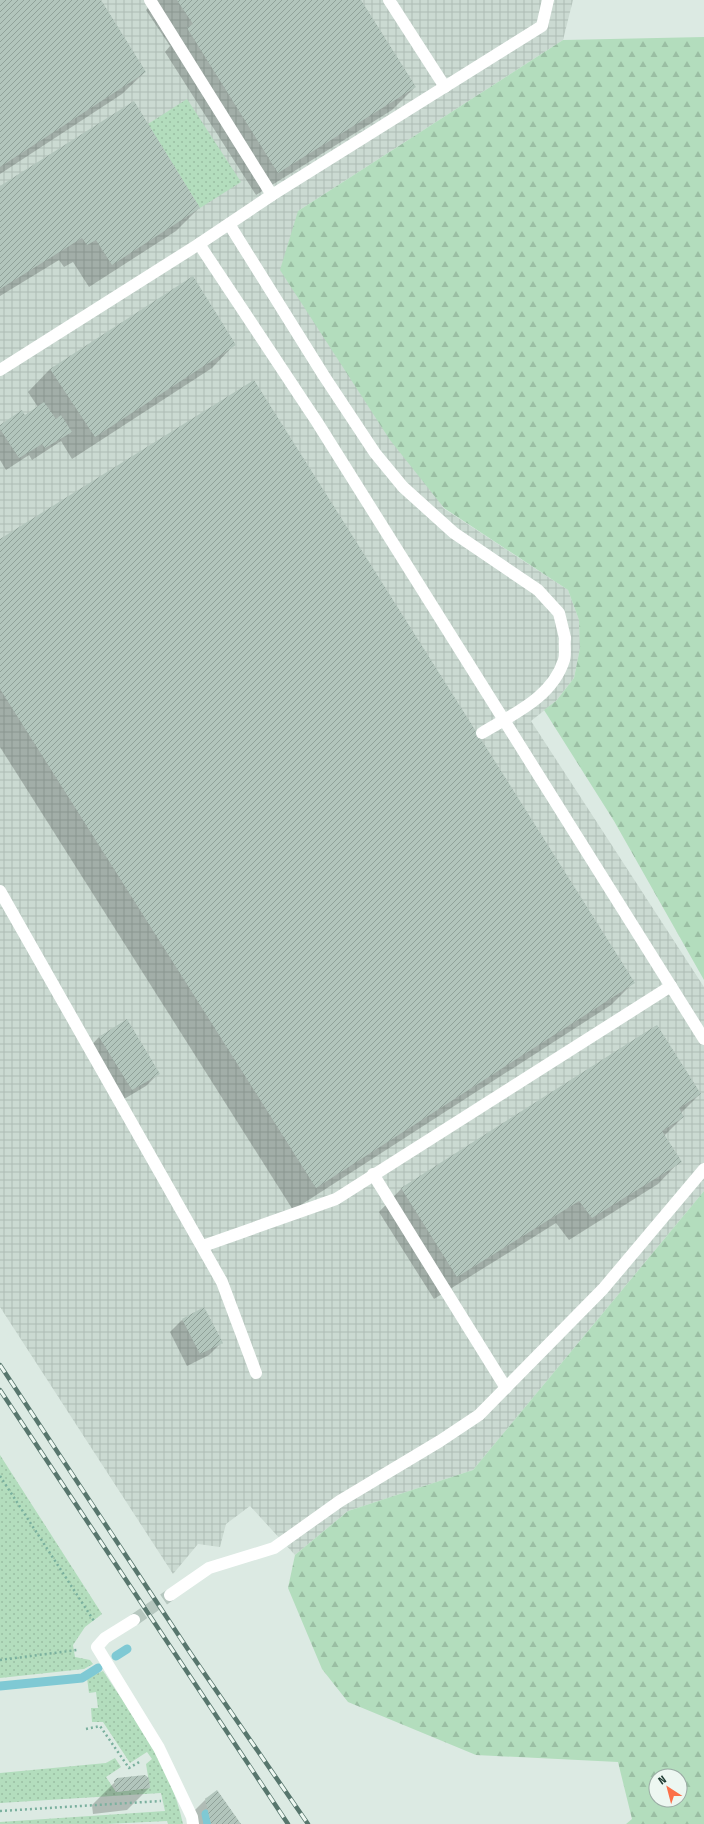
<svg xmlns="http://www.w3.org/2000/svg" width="704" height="1824" font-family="'Fira Sans Condensed',sans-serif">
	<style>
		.industrial { fill: url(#industrial-grid) }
		.grass { fill: url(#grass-dots) }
		.forest { fill: url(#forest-firs); fill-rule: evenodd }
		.shadow { fill: #0003 }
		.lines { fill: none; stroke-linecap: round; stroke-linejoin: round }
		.stream { stroke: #7fc9d4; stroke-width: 9 }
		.building { fill: url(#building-hatch) }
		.minor-tunnel { stroke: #b6c7bf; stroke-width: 12; stroke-dasharray: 12 6; stroke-linecap: butt }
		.path { stroke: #7ab09e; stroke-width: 2.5; stroke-dasharray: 2 3; stroke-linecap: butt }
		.minor { stroke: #fff; stroke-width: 12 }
		.rail-casing { stroke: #57766d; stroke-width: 4.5 }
		.rail { stroke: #edf7f1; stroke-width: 3; stroke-dasharray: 9; stroke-linecap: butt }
		.minor-bridge { stroke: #fff; stroke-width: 12 }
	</style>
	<defs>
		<pattern id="industrial-grid" width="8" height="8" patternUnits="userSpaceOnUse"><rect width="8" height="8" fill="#cbdad2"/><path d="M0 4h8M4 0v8" fill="none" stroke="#aebcb5"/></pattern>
		<pattern id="grass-dots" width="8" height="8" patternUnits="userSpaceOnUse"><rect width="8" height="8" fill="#b3ddbd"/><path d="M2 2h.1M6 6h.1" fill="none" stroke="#9abea3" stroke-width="1.8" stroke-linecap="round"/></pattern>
		<pattern id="forest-firs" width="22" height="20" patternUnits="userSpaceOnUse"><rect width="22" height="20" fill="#b3ddbd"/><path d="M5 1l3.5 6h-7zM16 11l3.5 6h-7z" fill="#9abea3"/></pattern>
		<pattern id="building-hatch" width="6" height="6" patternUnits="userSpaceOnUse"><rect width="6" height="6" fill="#b2c5bc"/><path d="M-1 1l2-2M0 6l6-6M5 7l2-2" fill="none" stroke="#90a199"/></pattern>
	</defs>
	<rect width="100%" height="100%" fill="#dceae3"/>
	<!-- industrial -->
	<polygon class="industrial" points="0,0 573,0 563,40 298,211 443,508 568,590 579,620 580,648 574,678 556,701 531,721 704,987 704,1191 473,1470 348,1511 295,1555 250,1506 226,1524 220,1547 198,1544 173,1574 0,1307"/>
	<!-- grass -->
	<g class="grass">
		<polygon points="187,99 241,182 200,208 148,124"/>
		<polygon points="0,1455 102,1614 85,1627 73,1645 75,1657 90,1660 93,1664 84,1669 0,1678"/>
		<path d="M 103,1671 C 135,1719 171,1767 183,1824 L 168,1824 L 167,1821 L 106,1824 L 0,1824 L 0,1822 L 165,1811 L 161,1793 L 0,1803 L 0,1773 L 106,1763 L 115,1758 L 121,1767 L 106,1777 L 116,1792 L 150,1788 L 146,1764 L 152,1759 L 147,1752 L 130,1763 L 103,1722 L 92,1722 L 91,1708 L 98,1708 L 96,1692 L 89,1693 L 87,1678 Z"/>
	</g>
	<!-- forest -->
	<g class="forest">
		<polygon points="704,37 704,980 614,821 544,710 556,701 574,678 580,648 579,620 568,590 444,508 390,440 280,270 298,211 563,40"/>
		<path d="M 704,1191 L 704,1824 L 626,1824 L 632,1819 L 618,1762 L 476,1755 L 348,1702 L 322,1669 L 288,1588 L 295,1555 L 348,1511 L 473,1470 ZM 656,1776 L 680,1776 L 680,1800 L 656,1800 Z"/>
	</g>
	<!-- shadow -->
	<g class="shadow">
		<polygon points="0,0 100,0 145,72 122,94 0,174"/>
		<polygon points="156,0 360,0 415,87 392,110 256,195 165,52 170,46 146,10"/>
		<polygon points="0,187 199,208 176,231 89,287 73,262 64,267 59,260 0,296"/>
		<polygon points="234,345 212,368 72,459 61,441 32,460 29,455 6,470 0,460 0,426 24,416 38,407 28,392 50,369"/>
		<polygon points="0,541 634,982 611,1005 293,1210 0,747"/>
		<polygon points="126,1021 158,1074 146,1086 119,1102 87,1050 99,1037"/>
		<polygon points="656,1026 700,1094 681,1113 683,1117 664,1136 680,1161 658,1184 569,1240 556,1223 434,1299 379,1212 401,1189"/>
		<polygon points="182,1320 222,1342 209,1355 187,1366 170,1332"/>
		<polygon points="118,1779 149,1788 127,1810 93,1814 92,1805"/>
		<polygon points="205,1800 240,1824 195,1824 193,1812"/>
	</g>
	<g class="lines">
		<!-- stream -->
		<g class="stream">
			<polyline points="116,1656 127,1649"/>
			<polyline points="0,1686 82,1678 98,1668"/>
			<polyline points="206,1814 208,1824"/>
		</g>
	</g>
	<!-- building -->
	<g class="building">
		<polygon points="0,0 101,0 146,72 0,167"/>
		<polygon points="177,0 361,0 416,87 278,173 187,28 193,24"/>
		<polygon points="134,101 200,208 112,265 96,240 87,245 82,238 0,289 0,186"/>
		<polygon points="193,276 236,345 95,437 50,369"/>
		<polygon points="254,380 635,983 316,1188 0,689 0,539"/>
		<polygon points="44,402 56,419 61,415 72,432 45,448 42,444 19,458 0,429 0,425 22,410 25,415"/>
		<polygon points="127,1019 160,1074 132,1090 99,1037"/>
		<polygon points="657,1025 701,1094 679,1108 684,1117 662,1131 682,1162 592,1218 579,1201 457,1277 401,1188"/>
		<polygon points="204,1307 223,1343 200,1354 182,1319"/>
		<polygon points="145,1775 149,1778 150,1788 116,1792 114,1781 117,1778"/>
		<polygon points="217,1790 241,1824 211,1824 205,1799"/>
	</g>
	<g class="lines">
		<!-- minor-tunnel -->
		<polyline class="minor-tunnel" points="134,1620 170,1595"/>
		<!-- path -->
		<g class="path">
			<polyline points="0,1476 94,1621"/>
			<polyline points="0,1660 77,1650"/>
			<polyline points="86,1729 100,1726 129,1768 141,1761"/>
			<polyline points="0,1811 161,1801"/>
		</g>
		<!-- minor -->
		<g class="minor">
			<polyline points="150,0 272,195"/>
			<polyline points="389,0 445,87"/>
			<polyline points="229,224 324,376 375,453 403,487 454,533 538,590 559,613 565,638"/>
			<polyline points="199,244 317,422 704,1039"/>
			<polyline points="0,370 199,244 272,195 542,26 548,0"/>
			<polyline points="0,891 222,1282 256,1373"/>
			<polyline points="373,1174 506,1388"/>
			<polyline points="203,1246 336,1199 671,986"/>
			<polyline points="170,1595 209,1568 274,1548 340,1501 440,1441 479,1415 603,1289 704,1169"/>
			<polyline points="134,1620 105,1638 97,1647 159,1748 192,1817 193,1824"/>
		</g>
		<defs>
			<g id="rail">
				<polyline points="0,1365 191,1654 308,1824"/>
				<polyline points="0,1390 288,1824"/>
			</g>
		</defs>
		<!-- rail casing -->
		<use href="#rail" class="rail-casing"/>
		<!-- rail -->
		<use href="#rail" class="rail"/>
		<!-- minor-bridge -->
		<path class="minor-bridge" d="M 482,733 C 513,714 552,698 564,660 C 566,654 564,645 565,638"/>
	</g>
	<!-- north arrow -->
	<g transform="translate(668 1788) rotate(324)"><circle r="19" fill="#edf7f1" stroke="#9aaba4"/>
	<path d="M0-3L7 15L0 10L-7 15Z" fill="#fc7048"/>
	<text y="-6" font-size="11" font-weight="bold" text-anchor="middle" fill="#1d3a31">N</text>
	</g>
</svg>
